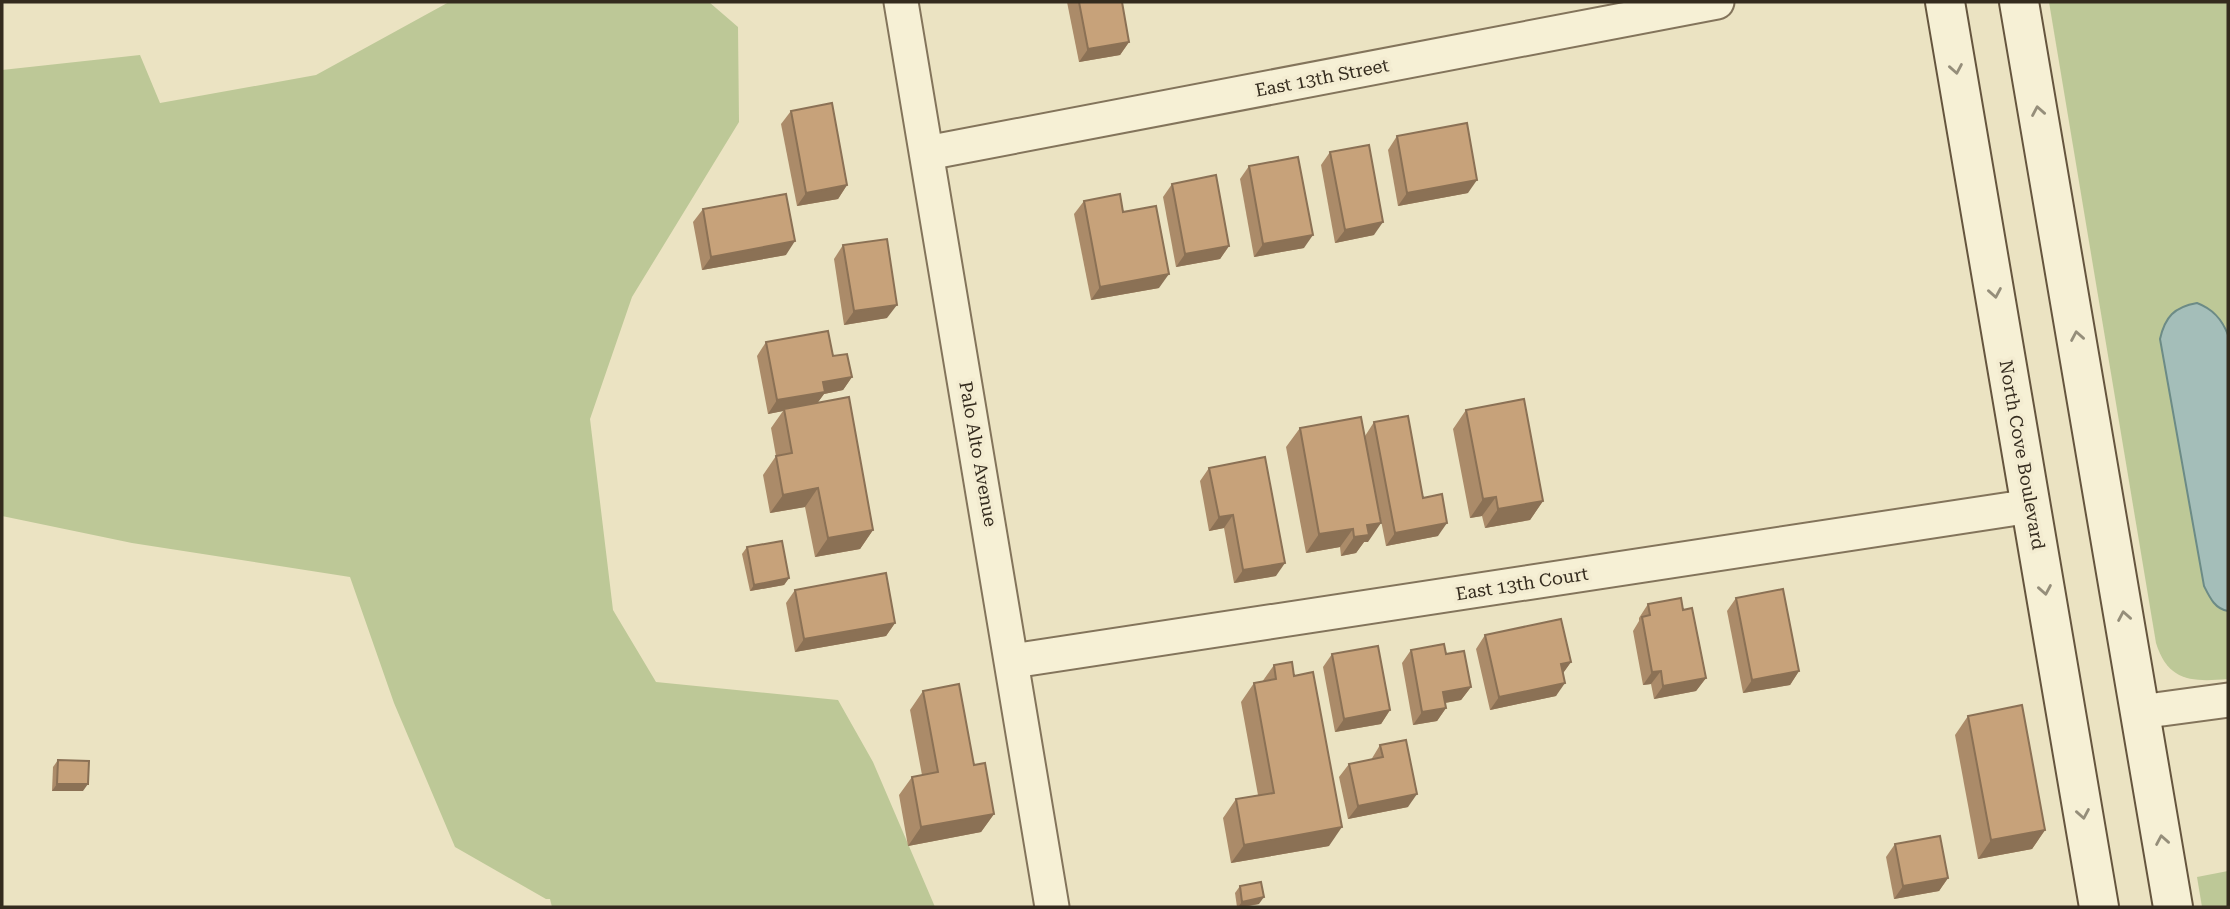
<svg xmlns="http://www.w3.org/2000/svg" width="2230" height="909" font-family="'Roboto Serif',serif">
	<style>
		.green { fill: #bdc897 }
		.water { fill: #a4beb9; stroke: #6c8b86; stroke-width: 2 }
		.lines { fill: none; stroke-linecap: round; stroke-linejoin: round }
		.minor-casing { stroke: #83745b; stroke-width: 37 }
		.secondary-casing { stroke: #65553e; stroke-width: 42 }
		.minor { stroke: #f6f0d5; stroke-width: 33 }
		.secondary { stroke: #f6f0d5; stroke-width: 38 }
		.wall { fill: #ab8b69 }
		.shaded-wall { fill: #8b7155 }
		.building { fill: #c7a27a; stroke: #8b7155; stroke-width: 2 }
		.oneway { stroke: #958e7a }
		.labels { text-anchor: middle; stroke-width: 7; stroke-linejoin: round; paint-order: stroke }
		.street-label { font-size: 18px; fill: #342b1e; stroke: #f3ecd1 }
	</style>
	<rect width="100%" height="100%" fill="#ebe3c2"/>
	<!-- green -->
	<g class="green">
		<polygon points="449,2 709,2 738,27 739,122 632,297 590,419 613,610 656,682 838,700 873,762 935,907 552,907 550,899 546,899 455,847 394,703 350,577 132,543 2,516 2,70 140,55 160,103 316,75"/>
		<path d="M 2049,2 L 2228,2 L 2228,679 C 2193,682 2168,682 2156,643 Z"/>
		<polygon points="2228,871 2228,907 2202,907 2197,877"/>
	</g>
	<!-- water -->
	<path class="water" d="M 2197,303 C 2213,309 2222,319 2228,335 L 2228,611 C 2215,609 2210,598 2204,586 L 2160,339 C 2165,317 2174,307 2197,303 Z"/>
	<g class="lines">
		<defs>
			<g id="minor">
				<polyline points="901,2 1052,907"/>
				<polyline points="927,153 1717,2"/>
				<polyline points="1013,661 2031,506"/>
				<polyline points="2140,712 2228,700"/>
			</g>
			<g id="secondary">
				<polyline points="1945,2 2099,907"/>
				<polyline points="2019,2 2173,907"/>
			</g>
		</defs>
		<!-- minor casing -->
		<use href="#minor" class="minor-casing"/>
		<!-- secondary casing -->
		<use href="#secondary" class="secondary-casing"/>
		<!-- minor -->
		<use href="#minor" class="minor"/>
		<!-- secondary -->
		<use href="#secondary" class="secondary"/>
	</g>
	<!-- wall -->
	<g class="wall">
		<polygon points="1067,2 1122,2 1129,42 1120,55 1079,62"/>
		<polygon points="791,111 847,185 838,199 797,206 781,124"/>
		<polygon points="1397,136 1468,193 1398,206 1388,150"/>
		<polygon points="1330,152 1374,235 1335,243 1321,165"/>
		<polygon points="1249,166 1304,248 1254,257 1240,179"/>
		<polygon points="1172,184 1229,246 1220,259 1176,267 1163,197"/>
		<polygon points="1084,201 1123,212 1159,288 1091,300 1074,214"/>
		<polygon points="703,209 786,255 702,270 693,222"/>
		<polygon points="843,245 887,318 844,325 834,259"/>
		<polygon points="766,342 833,356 852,377 843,390 824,394 817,403 873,530 860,549 815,557 805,507 770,513 763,475 776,456 771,428 783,411 768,414 757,356"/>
		<polygon points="1466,410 1543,501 1530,520 1485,528 1482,516 1470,518 1453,429"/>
		<polygon points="1374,422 1423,498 1438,536 1386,546 1365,439 1368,542 1364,542 1356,553 1341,556 1340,547 1306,553 1286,447 1300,428 1365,436"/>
		<polygon points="1209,468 1276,576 1234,583 1224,528 1209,531 1200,481"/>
		<polygon points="747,547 789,578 784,585 750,591 742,554"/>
		<polygon points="795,590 895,623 886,636 795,652 786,603"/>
		<polygon points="1736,598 1799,671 1790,685 1743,693 1727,611"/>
		<polygon points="1648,604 1683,610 1706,678 1696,691 1654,699 1651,684 1643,685 1633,631 1639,621 1639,618"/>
		<polygon points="1485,635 1571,662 1563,673 1556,696 1490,710 1476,649"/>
		<polygon points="1411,650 1446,654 1471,687 1461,700 1445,703 1446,708 1437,721 1413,725 1402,663"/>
		<polygon points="1332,654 1390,710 1381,724 1335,732 1323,667"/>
		<polygon points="1274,665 1329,846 1231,863 1223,818 1236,799 1258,795 1241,702 1254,683 1262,682"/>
		<polygon points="923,691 974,765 994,814 981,832 908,846 899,795 912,777 922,775 910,710"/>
		<polygon points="1968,716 2045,830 2032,849 1978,859 1955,735"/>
		<polygon points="1380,745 1408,807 1348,819 1339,777 1349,764 1371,760"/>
		<polygon points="58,760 83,791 52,791 53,767"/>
		<polygon points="1895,844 1948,878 1939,891 1894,899 1886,857"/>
		<polygon points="1240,886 1259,904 1244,907 1237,907 1235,893"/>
	</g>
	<!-- shaded-wall -->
	<g class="shaded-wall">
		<polygon points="1129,42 1120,55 1079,62 1088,49"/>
		<polygon points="1477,180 1468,193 1398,206 1407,193"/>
		<polygon points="847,185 838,199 797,206 806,193"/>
		<polygon points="1383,222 1374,235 1335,243 1345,230"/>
		<polygon points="1313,235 1304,248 1254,257 1263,244"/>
		<polygon points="795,241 786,255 702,270 711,257"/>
		<polygon points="1229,246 1220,259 1176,267 1185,254"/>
		<polygon points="1169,274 1159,288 1091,300 1100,287"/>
		<polygon points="897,305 887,318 844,325 854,311"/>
		<polygon points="852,377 843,390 824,394 816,405 784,409 783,411 768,414 777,400 823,382"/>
		<polygon points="818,488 805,507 770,513 783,495"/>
		<polygon points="1496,497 1482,516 1470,518 1483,499"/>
		<polygon points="1543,501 1530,520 1485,528 1498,509"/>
		<polygon points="1233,515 1224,528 1209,531 1219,517"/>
		<polygon points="1381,523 1368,542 1364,542 1356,553 1341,556 1354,537 1367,525"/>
		<polygon points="1447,523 1438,536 1386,546 1395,533"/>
		<polygon points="1353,529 1340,547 1306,553 1319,534"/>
		<polygon points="873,530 860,549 815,557 828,538"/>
		<polygon points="1285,563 1276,576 1234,583 1243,570"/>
		<polygon points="789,578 784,585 750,591 754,585"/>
		<polygon points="895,623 886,636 795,652 804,639"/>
		<polygon points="1571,662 1561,676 1561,664"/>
		<polygon points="1661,671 1651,684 1643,685 1652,672"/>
		<polygon points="1799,671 1790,685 1743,693 1752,680"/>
		<polygon points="1706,678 1696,691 1654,699 1663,686"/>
		<polygon points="1565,683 1556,696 1490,710 1499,697"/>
		<polygon points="1471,687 1461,700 1433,705 1443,692"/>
		<polygon points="1446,708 1437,721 1413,725 1422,712"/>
		<polygon points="1390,710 1381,724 1335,732 1344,719"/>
		<polygon points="57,784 88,784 83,791 52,791"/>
		<polygon points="1417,794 1408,807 1348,819 1358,806"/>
		<polygon points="994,814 981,832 908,846 921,827"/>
		<polygon points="1342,827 1329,846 1231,863 1244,845"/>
		<polygon points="2045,830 2032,849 1978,859 1991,840"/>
		<polygon points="1948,878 1939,891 1894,899 1903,886"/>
		<polygon points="1264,897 1259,904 1238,907 1242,902"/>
	</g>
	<!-- building -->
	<g class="building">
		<polygon points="1079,2 1122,2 1129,42 1088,49"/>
		<polygon points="832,103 847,185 806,193 791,111"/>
		<polygon points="1467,123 1477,180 1407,193 1397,136"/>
		<polygon points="1369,145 1383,222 1345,230 1330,152"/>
		<polygon points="1298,157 1313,235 1263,244 1249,166"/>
		<polygon points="1216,175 1229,246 1185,254 1172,184"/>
		<polygon points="786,194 795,241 711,257 703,209"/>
		<polygon points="1120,194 1123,212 1156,206 1169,274 1100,287 1084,201"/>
		<polygon points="887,239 897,305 854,311 843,245"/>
		<polygon points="828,331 833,356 847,354 852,377 823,382 825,392 777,400 766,342"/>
		<polygon points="849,397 873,530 828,538 818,488 783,495 776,456 792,453 784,409"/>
		<polygon points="1524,399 1543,501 1498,509 1496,497 1483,499 1466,410"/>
		<polygon points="1408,416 1423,498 1442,494 1447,523 1395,533 1374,422"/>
		<polygon points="1361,417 1381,523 1367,525 1369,535 1354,537 1353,529 1319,534 1300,428"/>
		<polygon points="1265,457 1285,563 1243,570 1233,515 1219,517 1209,468"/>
		<polygon points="782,541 789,578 754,585 747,547"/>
		<polygon points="886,573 895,623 804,639 795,590"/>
		<polygon points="1783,589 1799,671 1752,680 1736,598"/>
		<polygon points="1681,598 1683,610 1692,608 1706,678 1663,686 1661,671 1652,672 1642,617 1650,615 1648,604"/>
		<polygon points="1561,619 1571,662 1561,664 1565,683 1499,697 1485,635"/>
		<polygon points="1444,644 1446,654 1464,651 1471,687 1443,692 1446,708 1422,712 1411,650"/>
		<polygon points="1378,646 1390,710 1344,719 1332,654"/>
		<polygon points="1292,662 1294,676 1313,672 1342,827 1244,845 1236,799 1274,793 1254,683 1276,679 1274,665"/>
		<polygon points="959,684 974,765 985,763 994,814 921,827 912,777 938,772 923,691"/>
		<polygon points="2022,705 2045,830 1991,840 1968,716"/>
		<polygon points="1406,740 1417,794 1358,806 1349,764 1383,757 1380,745"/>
		<polygon points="58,760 89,761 88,784 57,784"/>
		<polygon points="1940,836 1948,878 1903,886 1895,844"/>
		<polygon points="1261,882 1264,897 1242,902 1240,886"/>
	</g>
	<!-- one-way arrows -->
	<defs><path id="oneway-chevron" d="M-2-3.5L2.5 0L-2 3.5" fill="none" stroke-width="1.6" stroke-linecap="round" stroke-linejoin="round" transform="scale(1.75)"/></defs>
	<g class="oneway">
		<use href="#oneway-chevron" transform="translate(1956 69) rotate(80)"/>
		<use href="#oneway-chevron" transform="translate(2038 111) rotate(-100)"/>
		<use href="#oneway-chevron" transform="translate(1995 293) rotate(80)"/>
		<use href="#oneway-chevron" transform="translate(2077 336) rotate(-100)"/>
		<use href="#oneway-chevron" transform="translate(2045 590) rotate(80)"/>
		<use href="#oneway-chevron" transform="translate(2124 616) rotate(-100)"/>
		<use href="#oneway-chevron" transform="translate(2083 814) rotate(80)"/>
		<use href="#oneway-chevron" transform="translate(2162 840) rotate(-100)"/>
	</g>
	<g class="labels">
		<!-- street labels -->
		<g class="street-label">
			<text transform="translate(1322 78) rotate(-11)" y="6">East 13th Street</text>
			<text transform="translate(978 454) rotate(80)" y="6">Palo Alto Avenue</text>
			<text transform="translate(2022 455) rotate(80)" y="6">North Cove Boulevard</text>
			<text transform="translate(1522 584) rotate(-9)" y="6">East 13th Court</text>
		</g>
	</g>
	<!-- border -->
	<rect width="2230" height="909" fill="none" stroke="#342b1e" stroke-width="7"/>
</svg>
